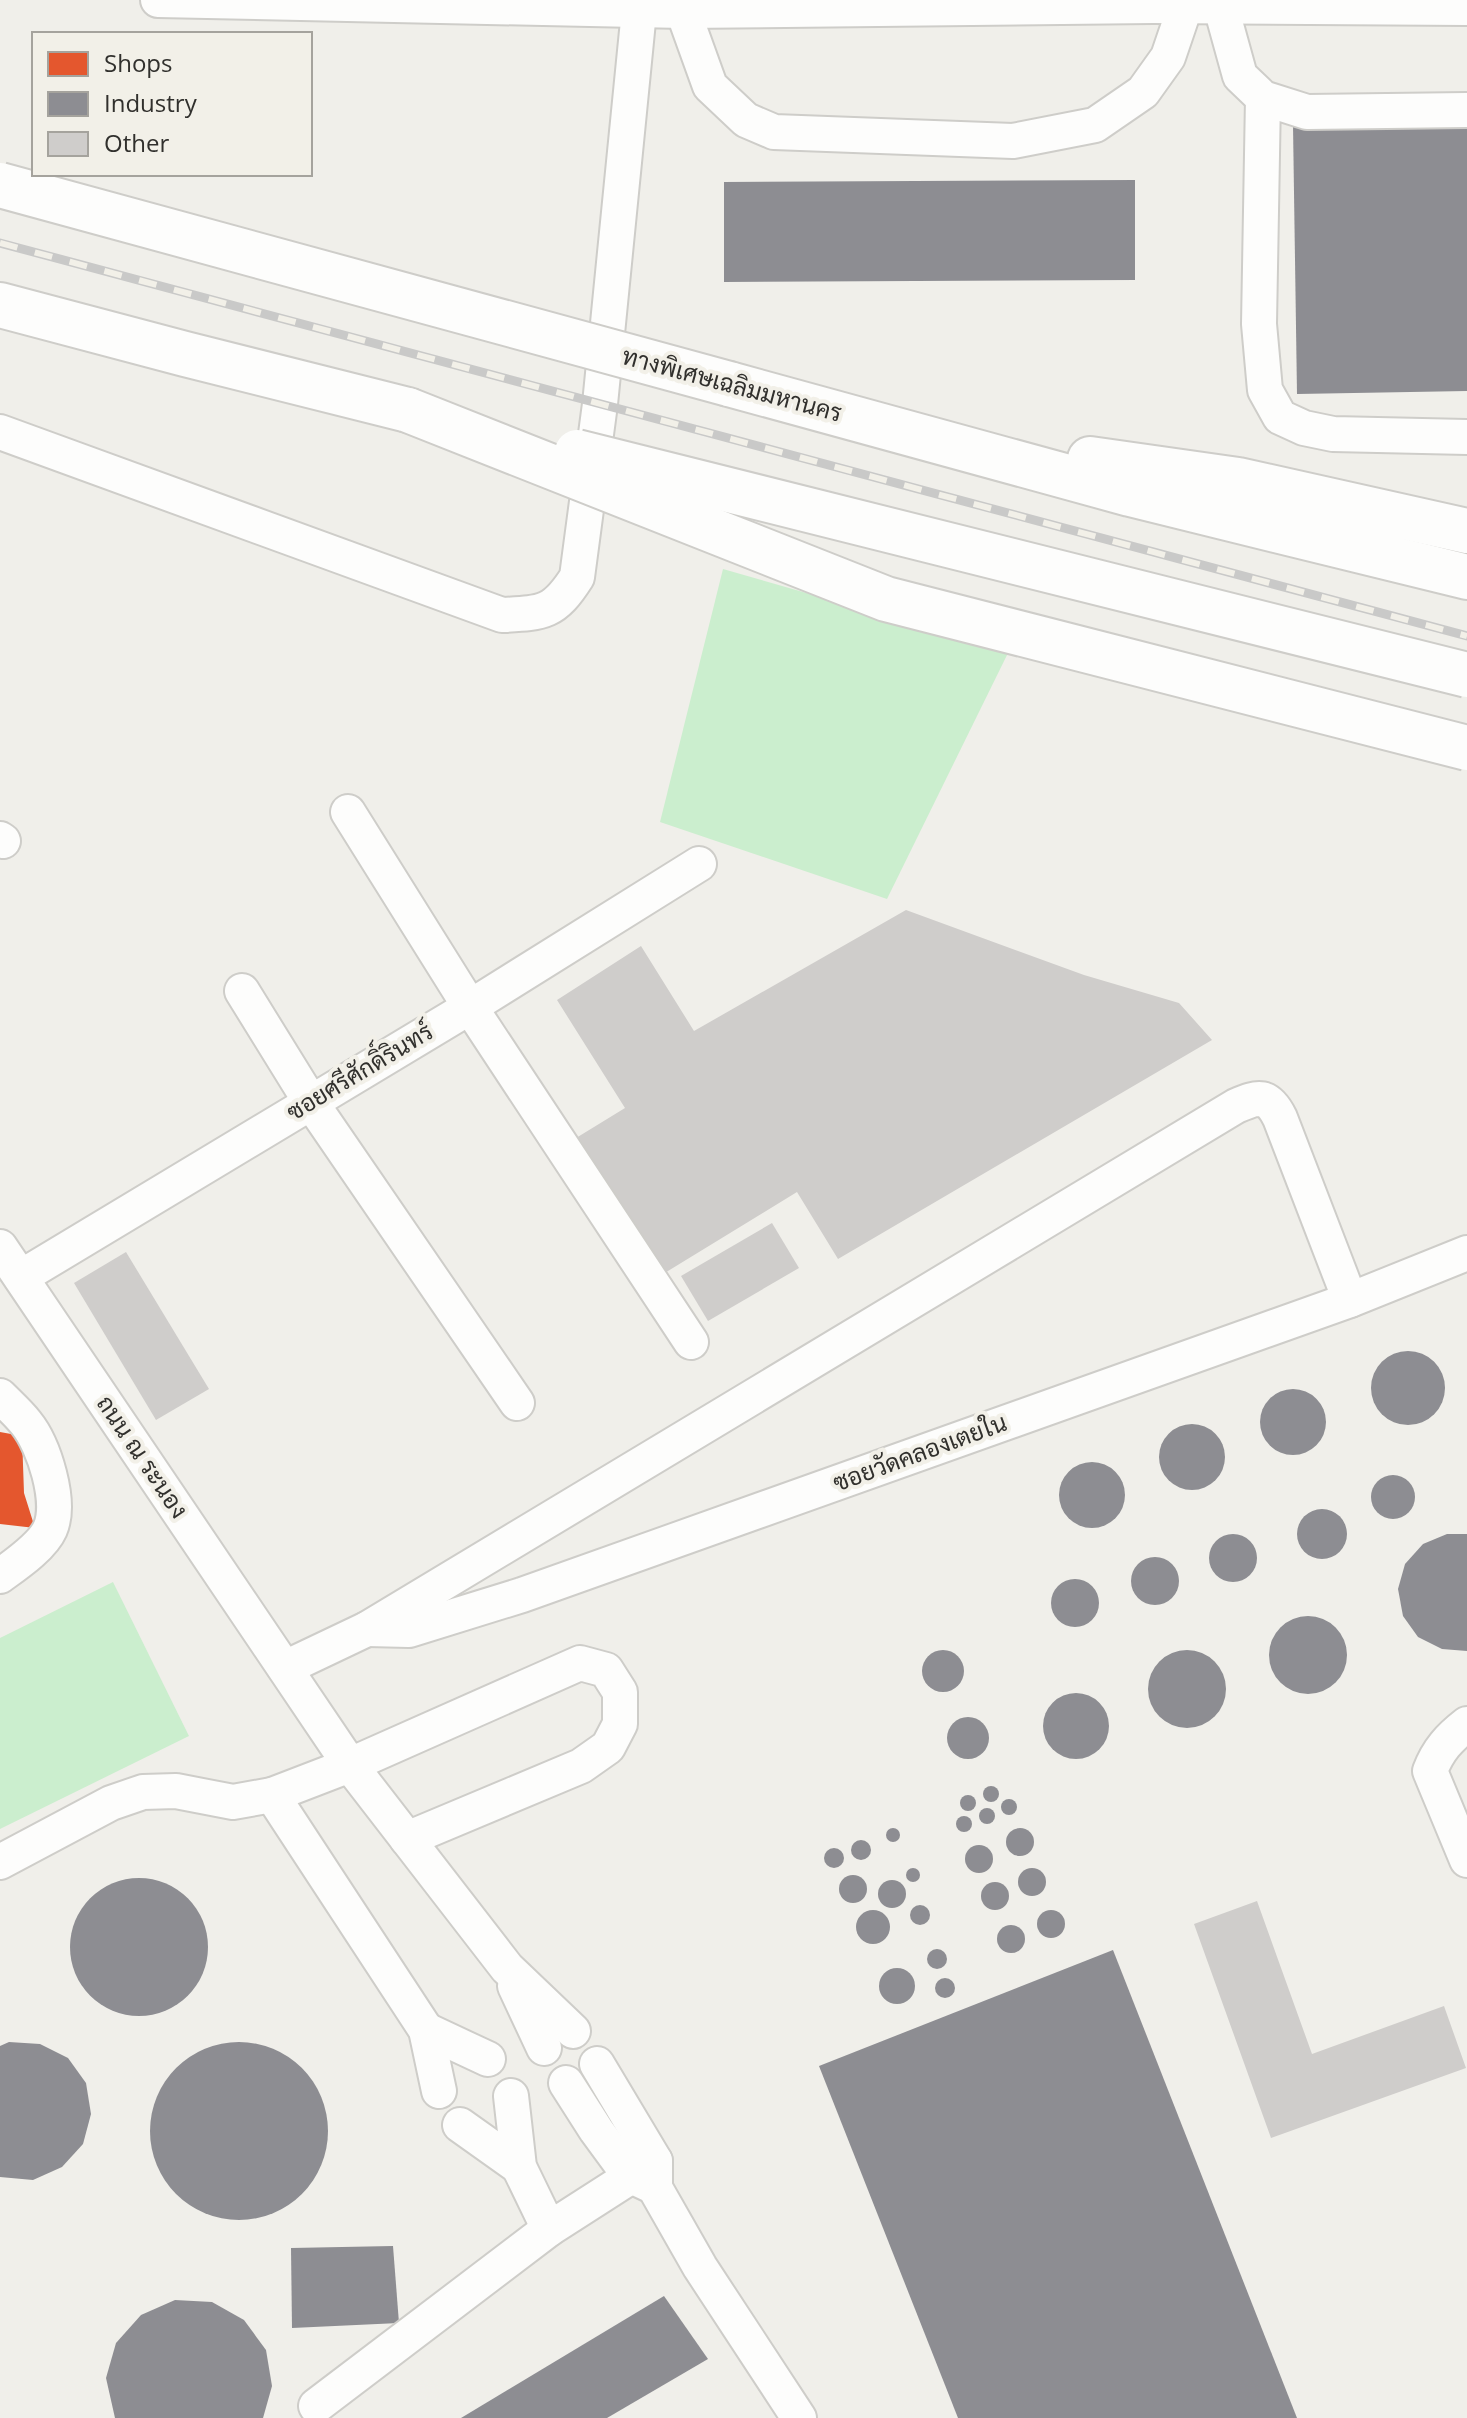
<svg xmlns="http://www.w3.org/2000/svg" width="1467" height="2418" font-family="'Open Sans',Sarabun,sans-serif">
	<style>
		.green { fill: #cbeece }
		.shops { fill: #e4572e }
		.industry { fill: #8d8d92 }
		.building { fill: #cfcdcb }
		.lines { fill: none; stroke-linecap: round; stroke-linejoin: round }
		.minor-casing { stroke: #cecdc9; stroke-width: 38 }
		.highway-casing { stroke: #cecdc9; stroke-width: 48 }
		.minor { stroke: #fdfdfc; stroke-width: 34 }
		.highway { stroke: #fdfdfc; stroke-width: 44 }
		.rail-casing { stroke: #c9c9c8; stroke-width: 9 }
		.rail { stroke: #f2f0e8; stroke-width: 6; stroke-dasharray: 18; stroke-linecap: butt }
		.highway-bridge-casing { stroke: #cecdc9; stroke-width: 48; stroke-linecap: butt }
		.highway-bridge { stroke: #fdfdfc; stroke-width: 44 }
		.labels { text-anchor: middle; stroke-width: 8; stroke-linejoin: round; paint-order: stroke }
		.street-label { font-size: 24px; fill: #31302d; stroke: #f2f0e8 }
	</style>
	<rect width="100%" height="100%" fill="#f0efea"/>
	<!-- green -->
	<g class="green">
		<polygon points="723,569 1009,651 887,899 660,822"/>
		<polygon points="113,1582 189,1736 0,1829 0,1638"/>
	</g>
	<!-- shops -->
	<polygon class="shops" points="0,1432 22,1436 24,1493 35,1528 0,1524"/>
	<!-- industry -->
	<g class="industry">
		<polygon points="1467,121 1467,391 1297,394 1293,125"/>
		<polygon points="1135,180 1135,280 724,282 724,182"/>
		<circle cx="1408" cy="1388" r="37"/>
		<circle cx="1293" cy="1422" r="33"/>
		<circle cx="1192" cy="1457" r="33"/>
		<circle cx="1092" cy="1495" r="33"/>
		<circle cx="1393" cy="1497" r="22"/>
		<circle cx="1322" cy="1534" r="25"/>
		<polygon points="1447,1534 1467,1534 1467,1651 1442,1649 1418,1637 1403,1616 1398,1589 1405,1564 1423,1544"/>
		<circle cx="1233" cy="1558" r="24"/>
		<circle cx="1155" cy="1581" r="24"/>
		<circle cx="1075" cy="1603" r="24"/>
		<circle cx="1308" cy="1655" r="39"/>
		<circle cx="1187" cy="1689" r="39"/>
		<circle cx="943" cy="1671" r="21"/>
		<circle cx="1076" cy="1726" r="33"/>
		<circle cx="968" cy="1738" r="21"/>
		<circle cx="991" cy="1794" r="8"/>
		<circle cx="968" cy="1803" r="8"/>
		<circle cx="1009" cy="1807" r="8"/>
		<circle cx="987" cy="1816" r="8"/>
		<circle cx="964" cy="1824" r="8"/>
		<circle cx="893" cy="1835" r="7"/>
		<circle cx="1020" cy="1842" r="14"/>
		<circle cx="861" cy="1850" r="10"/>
		<circle cx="979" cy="1859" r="14"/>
		<circle cx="834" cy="1858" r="10"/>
		<circle cx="913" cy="1875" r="7"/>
		<circle cx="1032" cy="1882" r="14"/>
		<circle cx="853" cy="1889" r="14"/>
		<circle cx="139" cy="1947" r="69"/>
		<circle cx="892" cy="1894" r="14"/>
		<circle cx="995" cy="1896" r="14"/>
		<circle cx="920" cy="1915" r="10"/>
		<circle cx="873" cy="1927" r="17"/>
		<circle cx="1051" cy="1924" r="14"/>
		<circle cx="1011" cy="1939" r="14"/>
		<circle cx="937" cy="1959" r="10"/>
		<polygon points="1113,1950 1297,2418 958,2418 819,2066"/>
		<circle cx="897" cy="1986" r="18"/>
		<circle cx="945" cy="1988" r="10"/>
		<circle cx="239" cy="2131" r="89"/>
		<polygon points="9,2042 40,2044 68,2058 86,2083 91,2114 83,2144 62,2167 33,2180 0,2177 0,2046"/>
		<polygon points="393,2246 399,2323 292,2328 291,2248"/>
		<polygon points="664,2296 708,2359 607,2418 461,2418"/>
		<polygon points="175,2300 212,2302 244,2320 266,2350 272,2386 263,2418 115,2418 106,2378 116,2343 141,2315"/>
	</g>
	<!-- building -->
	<g class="building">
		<polygon points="906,910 1084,975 1179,1003 1212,1040 838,1259 797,1192 650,1282 563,1146 625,1108 557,1000 641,946 694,1031"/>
		<polygon points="772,1223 799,1268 708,1321 681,1276"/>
		<polygon points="126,1252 209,1389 156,1420 74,1283"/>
		<polygon points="1257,1901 1312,2054 1444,2006 1466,2068 1271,2138 1194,1924"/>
	</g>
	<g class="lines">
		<defs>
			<g id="minor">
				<polyline points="158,0 683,11 1153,6 1467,8"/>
				<polyline points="1219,0 1240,76 1263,98 1307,112 1467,110"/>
				<polyline points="683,11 710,86 746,120 774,132 1013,141 1095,125 1143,92 1168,57 1185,7"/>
				<polyline points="1263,98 1259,324 1265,390 1280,417 1304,428 1333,434 1467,437"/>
				<path d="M 0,432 L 502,615 C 544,613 554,613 577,577 L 600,404 L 639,11"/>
				<polyline points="348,812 470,1007 691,1342"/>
				<polyline points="0,839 3,841"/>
				<polyline points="242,991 310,1101 517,1403"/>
				<polyline points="0,1247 350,1765 507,1968 573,2031"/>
				<polyline points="21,1277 470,1007 699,864"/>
				<path d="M 0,1396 C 9,1405 18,1413 26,1423 C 44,1445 62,1502 50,1529 C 42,1547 15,1565 0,1576"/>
				<polyline points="367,1629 409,1630 522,1595 1350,1300 1467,1253"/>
				<path d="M 285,1668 L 367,1629 L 1236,1106 C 1259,1096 1268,1094 1280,1118 L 1350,1300"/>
				<path d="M 1467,1724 C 1449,1738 1438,1750 1430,1771 L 1467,1860"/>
				<polyline points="272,1795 426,2030 439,2091"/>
				<polyline points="0,1862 111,1803 143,1792 176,1791 233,1802 272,1795 350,1765 580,1663 606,1670 620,1692 620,1724 608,1747 581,1766 407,1839"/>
				<polyline points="515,1986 544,2048"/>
				<polyline points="426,2030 488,2059"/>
				<polyline points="597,2064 655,2161 655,2188 700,2267 799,2418"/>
				<polyline points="566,2083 596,2130 629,2175 648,2184"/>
				<polyline points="511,2096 519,2167 549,2229"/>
				<polyline points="460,2125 519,2167"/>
				<polyline points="316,2406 549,2229 655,2161"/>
			</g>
			<g id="highway">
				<polyline points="0,305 185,354 408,410"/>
				<polyline points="729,384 1130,494 1467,577"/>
				<polyline points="1090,459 1238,480 1467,531"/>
			</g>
		</defs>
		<!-- minor casing -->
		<use href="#minor" class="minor-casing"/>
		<!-- highway casing -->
		<use href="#highway" class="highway-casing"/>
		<!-- minor -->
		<use href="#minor" class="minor"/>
		<!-- highway -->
		<use href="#highway" class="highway"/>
		<defs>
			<polyline id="rail" points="0,243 1467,636"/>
		</defs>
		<!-- rail casing -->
		<use href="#rail" class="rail-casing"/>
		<!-- rail -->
		<use href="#rail" class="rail"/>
		<defs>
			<g id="highway-bridge">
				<polyline points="0,185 729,384"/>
				<polyline points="408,410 886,599 1467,748"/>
				<polyline points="577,452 1467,675"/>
			</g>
		</defs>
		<!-- highway-bridge casing -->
		<use href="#highway-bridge" class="highway-bridge-casing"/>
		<!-- highway-bridge -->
		<use href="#highway-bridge" class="highway-bridge"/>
	</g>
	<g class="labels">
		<!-- street labels -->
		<g class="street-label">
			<text transform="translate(732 385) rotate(15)" y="8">ทางพิเศษเฉลิมมหานคร</text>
			<text transform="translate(360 1072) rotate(-31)" y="8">ซอยศรีศักดิ์รินทร์</text>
			<text transform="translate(920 1453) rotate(-20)" y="8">ซอยวัดคลองเตยใน</text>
			<text transform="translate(142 1457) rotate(56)" y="8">ถนน ณ ระนอง</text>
		</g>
	</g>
	<!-- legend -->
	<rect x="32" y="32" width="280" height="144" fill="#f2f0e8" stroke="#a5a39d" stroke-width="2"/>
	<rect x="48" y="52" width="40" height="24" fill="#e4572e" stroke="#a5a39d" stroke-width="2"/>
	<text x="104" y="72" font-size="24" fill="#31302d">Shops</text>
	<rect x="48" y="92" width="40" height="24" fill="#8d8d92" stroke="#a5a39d" stroke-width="2"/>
	<text x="104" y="112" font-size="24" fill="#31302d">Industry</text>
	<rect x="48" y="132" width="40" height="24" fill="#cfcdcb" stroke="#a5a39d" stroke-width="2"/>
	<text x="104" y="152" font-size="24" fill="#31302d">Other</text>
</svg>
